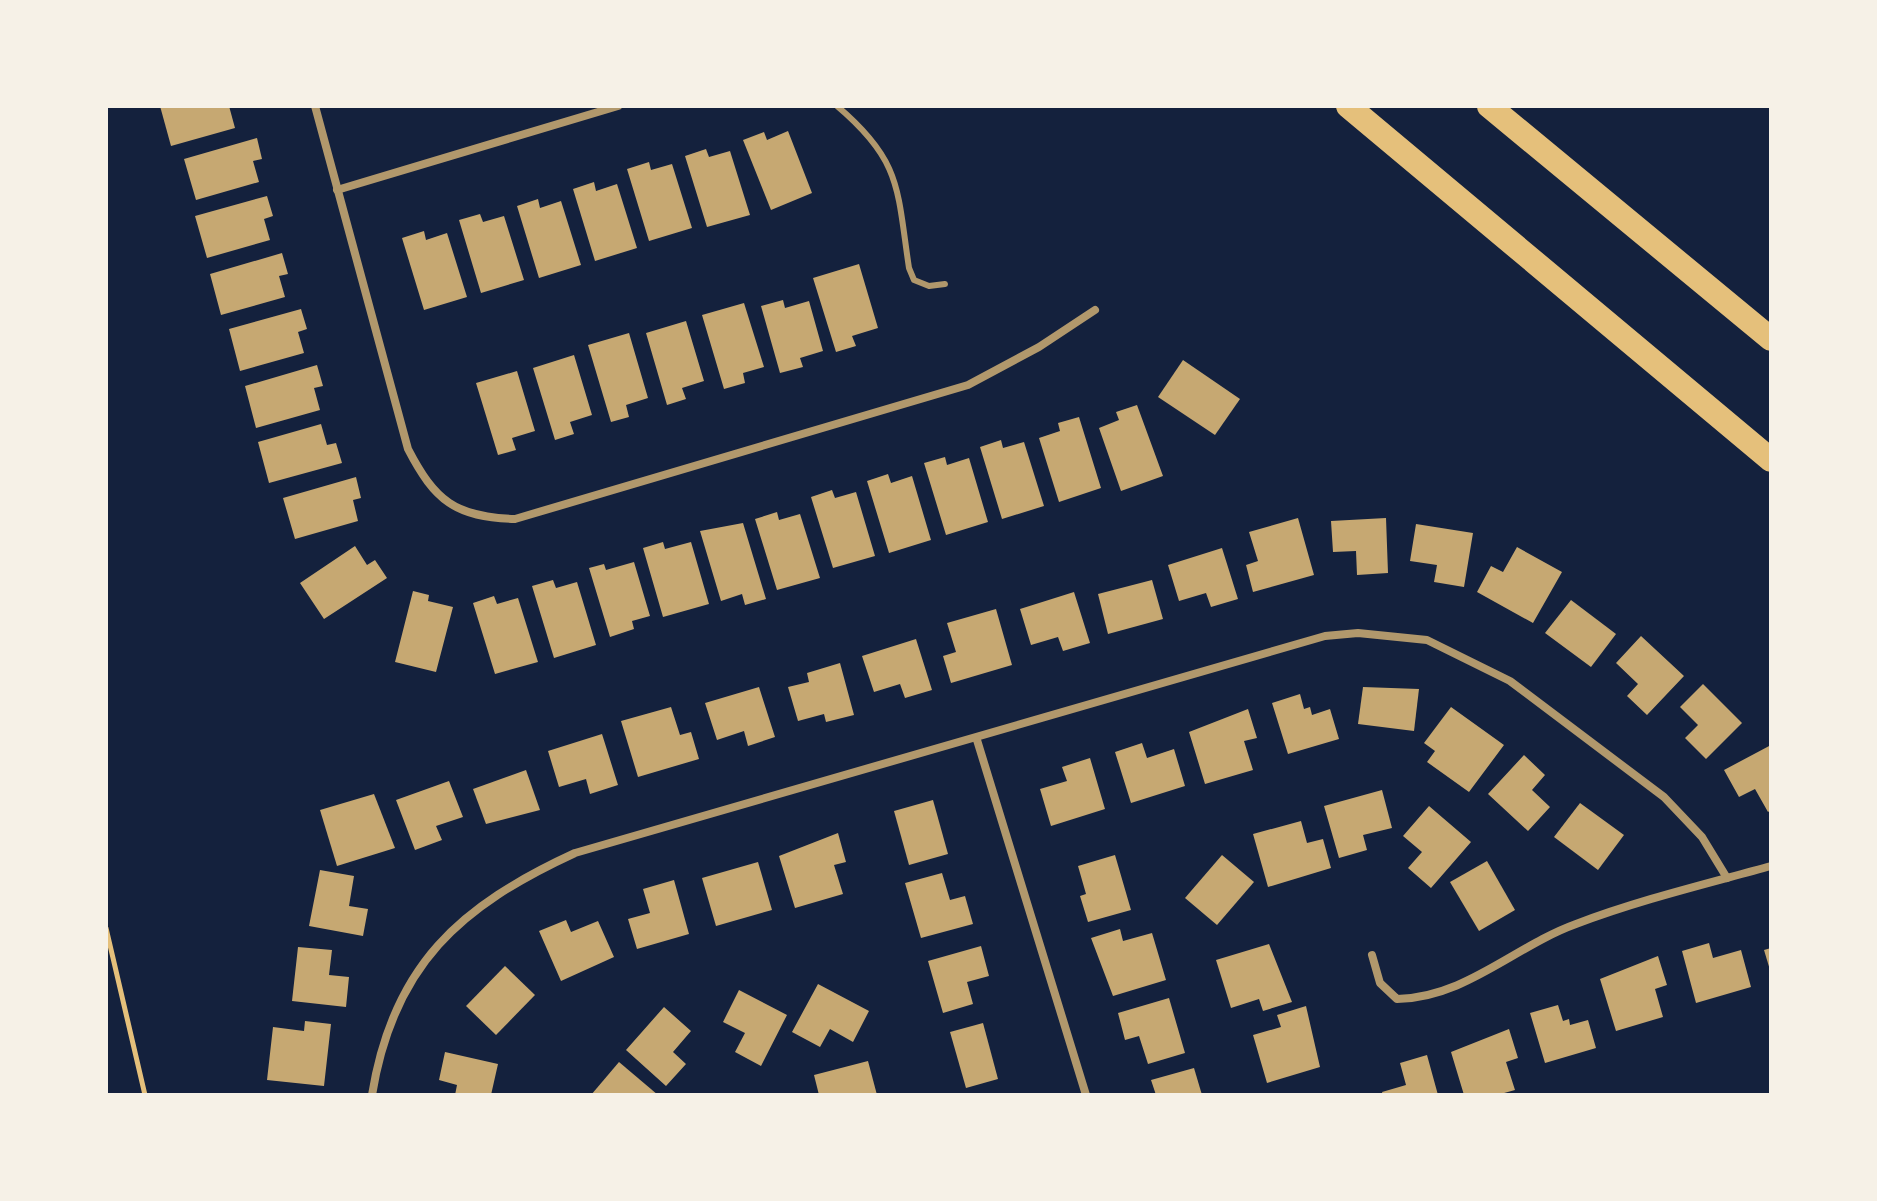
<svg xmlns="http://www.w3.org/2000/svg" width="1877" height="1201" font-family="'Alegreya Sans',sans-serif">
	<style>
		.building { fill: #c6a872 }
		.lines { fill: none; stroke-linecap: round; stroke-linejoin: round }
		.path { stroke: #e5c07b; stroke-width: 5 }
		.service { stroke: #b1986c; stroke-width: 6 }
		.minor { stroke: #b1986c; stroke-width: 8 }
		.motorway { stroke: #e5c07b; stroke-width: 24 }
	</style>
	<rect width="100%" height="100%" fill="#14213d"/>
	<!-- building -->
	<g class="building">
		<polygon points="160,106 229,106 235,128 171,146"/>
		<polygon points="788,131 812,193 771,210 743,140 764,132 767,140"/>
		<polygon points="257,138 262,159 253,161 259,182 196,200 184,159"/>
		<polygon points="706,149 709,157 730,151 750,215 707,227 685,156"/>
		<polygon points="649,162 651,170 672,164 692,228 649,241 627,169"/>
		<polygon points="594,182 596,191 617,184 637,248 595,261 573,189"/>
		<polygon points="267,196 273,216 264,219 270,240 207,258 195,216"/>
		<polygon points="538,199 540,208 561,201 581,265 539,278 517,206"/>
		<polygon points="480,214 483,222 504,216 524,280 481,293 459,220"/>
		<polygon points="424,231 426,240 447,233 467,297 424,310 402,238"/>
		<polygon points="282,253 288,274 279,276 285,297 221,315 210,274"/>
		<polygon points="859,264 878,328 852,336 856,346 836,352 813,278"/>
		<polygon points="783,300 785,308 809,301 823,351 800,358 803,367 780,373 761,306"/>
		<polygon points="744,303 764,367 743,373 745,383 724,389 702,315"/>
		<polygon points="301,309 307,329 298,332 304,353 240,371 229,329"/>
		<polygon points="686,321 704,381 682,388 686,399 667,405 646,333"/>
		<polygon points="629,333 648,398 626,405 629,417 611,422 588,345"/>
		<polygon points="574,355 592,415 570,422 574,434 555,440 533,368"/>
		<polygon points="1183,360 1240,399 1215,435 1158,397"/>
		<polygon points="317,365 323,386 314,388 320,410 256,428 245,386"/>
		<polygon points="517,371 535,431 512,438 516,450 498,455 476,383"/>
		<polygon points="1137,405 1163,476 1121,491 1099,428 1119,420 1116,412"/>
		<polygon points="1079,417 1101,488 1059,502 1039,438 1060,431 1058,423"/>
		<polygon points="321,424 327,445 336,443 342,463 269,483 258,442"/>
		<polygon points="1001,440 1003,448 1024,442 1044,506 1002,519 980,447"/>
		<polygon points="945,457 947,465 969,458 988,522 946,535 924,463"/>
		<polygon points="888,474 891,483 912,476 931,540 889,553 867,481"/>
		<polygon points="356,477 361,498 353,500 358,521 295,539 283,498"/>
		<polygon points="832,490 835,498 856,492 875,556 833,568 811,497"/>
		<polygon points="777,512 779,520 800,514 820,578 777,590 755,519"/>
		<polygon points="1298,518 1314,575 1253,592 1246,565 1258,561 1249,532"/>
		<polygon points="1386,518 1388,573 1357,575 1356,551 1333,552 1331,521"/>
		<polygon points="743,523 766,599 745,605 742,594 721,601 700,531"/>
		<polygon points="1416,524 1473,533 1464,587 1434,582 1437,565 1410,561"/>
		<polygon points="663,542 665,549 691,542 709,604 663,617 643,548"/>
		<polygon points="355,546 367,565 375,560 387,578 324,619 300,583"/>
		<polygon points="1517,547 1562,572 1533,623 1477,592 1491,566 1503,572"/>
		<polygon points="1222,548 1238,599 1211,607 1206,593 1179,601 1168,565"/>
		<polygon points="634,562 650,616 632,621 634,629 610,637 589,568 604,564 606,570"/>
		<polygon points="553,580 556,588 577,582 596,645 554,658 532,586"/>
		<polygon points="1152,580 1163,619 1108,634 1098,594"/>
		<polygon points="413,591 429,595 428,601 453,607 436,672 395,662"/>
		<polygon points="1074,592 1090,643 1063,651 1058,637 1031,645 1020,609"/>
		<polygon points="494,596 497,604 518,598 538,662 495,674 473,603"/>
		<polygon points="1571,600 1616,634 1591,667 1545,633"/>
		<polygon points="996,609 1012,665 951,683 943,656 956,652 947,623"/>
		<polygon points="1641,636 1684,676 1647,715 1627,696 1638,684 1616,663"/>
		<polygon points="916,639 932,690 905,698 900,684 874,692 862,656"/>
		<polygon points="840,663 854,715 826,722 824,714 798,721 788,687 809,682 807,673"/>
		<polygon points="1703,684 1742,723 1706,759 1685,738 1698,725 1680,707"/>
		<polygon points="759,687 775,737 748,746 744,731 717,740 705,703"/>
		<polygon points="1363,687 1419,689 1414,731 1358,724"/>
		<polygon points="1300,694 1304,709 1310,707 1312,715 1330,709 1339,739 1288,754 1272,703"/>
		<polygon points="671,707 680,735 691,732 699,759 638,777 621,721"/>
		<polygon points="1451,707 1504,745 1469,792 1427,762 1435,751 1424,743"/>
		<polygon points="1248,709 1257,738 1244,741 1253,770 1205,784 1189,732"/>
		<polygon points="602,734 618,785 590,794 586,779 559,787 548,751"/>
		<polygon points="1142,743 1147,758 1174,749 1185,786 1131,803 1115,752"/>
		<polygon points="1771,745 1771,810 1768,812 1755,789 1739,797 1724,770"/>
		<polygon points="1524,755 1545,775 1532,790 1550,807 1528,831 1488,794"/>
		<polygon points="1090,758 1105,809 1051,826 1040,789 1067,781 1062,767"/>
		<polygon points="526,770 540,810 486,824 473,789"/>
		<polygon points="449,781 463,817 436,826 442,840 415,850 396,800"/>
		<polygon points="1382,790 1392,828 1363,835 1367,850 1339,858 1324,806"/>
		<polygon points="374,794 395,848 337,866 320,810"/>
		<polygon points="933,800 948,854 909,865 894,811"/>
		<polygon points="1580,803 1624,835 1598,870 1554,837"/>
		<polygon points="1429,806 1471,842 1431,888 1408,868 1422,852 1403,836"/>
		<polygon points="1301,821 1307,843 1323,839 1331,868 1268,887 1253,834"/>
		<polygon points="838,833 846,862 834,865 843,894 795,908 779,856"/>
		<polygon points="1115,855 1131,910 1088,922 1080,896 1086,894 1078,866"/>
		<polygon points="1222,855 1254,882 1217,925 1185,898"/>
		<polygon points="1487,861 1515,910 1479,931 1450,882"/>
		<polygon points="758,862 772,910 716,926 702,878"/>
		<polygon points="320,870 354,876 349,906 368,909 363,936 309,926"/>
		<polygon points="942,873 950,900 965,896 973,924 921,938 905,883"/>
		<polygon points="674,880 689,934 637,949 628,919 650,913 643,889"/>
		<polygon points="566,920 571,932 598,921 614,957 561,981 539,931"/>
		<polygon points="1120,929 1123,941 1152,933 1166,980 1113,996 1091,938"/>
		<polygon points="1709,943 1713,958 1741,950 1751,987 1696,1003 1682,951"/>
		<polygon points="1269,944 1292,1002 1263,1011 1259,999 1231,1008 1216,960"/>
		<polygon points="981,946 989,976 967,982 973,1004 943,1013 928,961"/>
		<polygon points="298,947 332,950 329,975 349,977 346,1007 292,1001"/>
		<polygon points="1771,948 1771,970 1770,970 1764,950"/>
		<polygon points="1658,956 1667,985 1655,989 1663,1017 1616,1031 1600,979"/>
		<polygon points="505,966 535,995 496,1035 466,1006"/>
		<polygon points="818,984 869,1011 853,1042 830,1029 820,1047 792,1032"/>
		<polygon points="739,990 787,1015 761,1066 735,1052 745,1033 723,1022"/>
		<polygon points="1169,998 1185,1053 1148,1064 1139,1036 1125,1040 1118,1013"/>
		<polygon points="1558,1005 1563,1021 1569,1019 1570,1025 1588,1020 1596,1048 1545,1063 1530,1013"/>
		<polygon points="1306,1006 1320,1067 1267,1083 1253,1035 1281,1027 1277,1015"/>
		<polygon points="664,1007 691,1031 673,1052 686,1064 666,1086 626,1050"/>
		<polygon points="305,1021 331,1024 324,1086 267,1080 273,1027 304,1031"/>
		<polygon points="983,1023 998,1079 966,1088 950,1032"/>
		<polygon points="1509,1029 1518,1058 1506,1062 1515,1090 1497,1095 1464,1095 1451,1052"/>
		<polygon points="445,1052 498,1064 491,1095 455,1095 457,1085 439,1080"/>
		<polygon points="1427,1055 1438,1095 1383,1095 1382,1092 1406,1085 1400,1063"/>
		<polygon points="868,1061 877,1095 819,1095 814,1075"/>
		<polygon points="619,1062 658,1095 591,1095"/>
		<polygon points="1194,1068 1202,1095 1156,1095 1151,1080"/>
	</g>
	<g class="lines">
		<!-- path -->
		<polyline class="path" points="106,928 145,1095"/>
		<!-- service -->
		<path class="service" d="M 837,106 C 902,161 897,189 909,268 L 914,280 L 929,286 L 945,284"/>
		<!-- minor -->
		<g class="minor">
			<path d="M 315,106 L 408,449 C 435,501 455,517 515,519 L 968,385 L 1039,347 L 1095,310"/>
			<polyline points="337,190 618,106"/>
			<polyline points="977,740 1086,1095"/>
			<path d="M 1372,955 L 1380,983 L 1397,999 C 1465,998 1515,946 1576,924 C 1639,900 1706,884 1771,866"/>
			<path d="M 372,1095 C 393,965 460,906 575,853 L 1325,636 L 1358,633 L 1427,640 L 1510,681 L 1664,797 L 1702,837 L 1727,878"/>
		</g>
		<!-- motorway -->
		<g class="motorway">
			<polyline points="1348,106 1771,460"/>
			<polyline points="1489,106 1771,339"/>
		</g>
	</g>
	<!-- border -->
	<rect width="1877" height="1201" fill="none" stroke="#f6f1e7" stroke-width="216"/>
</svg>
